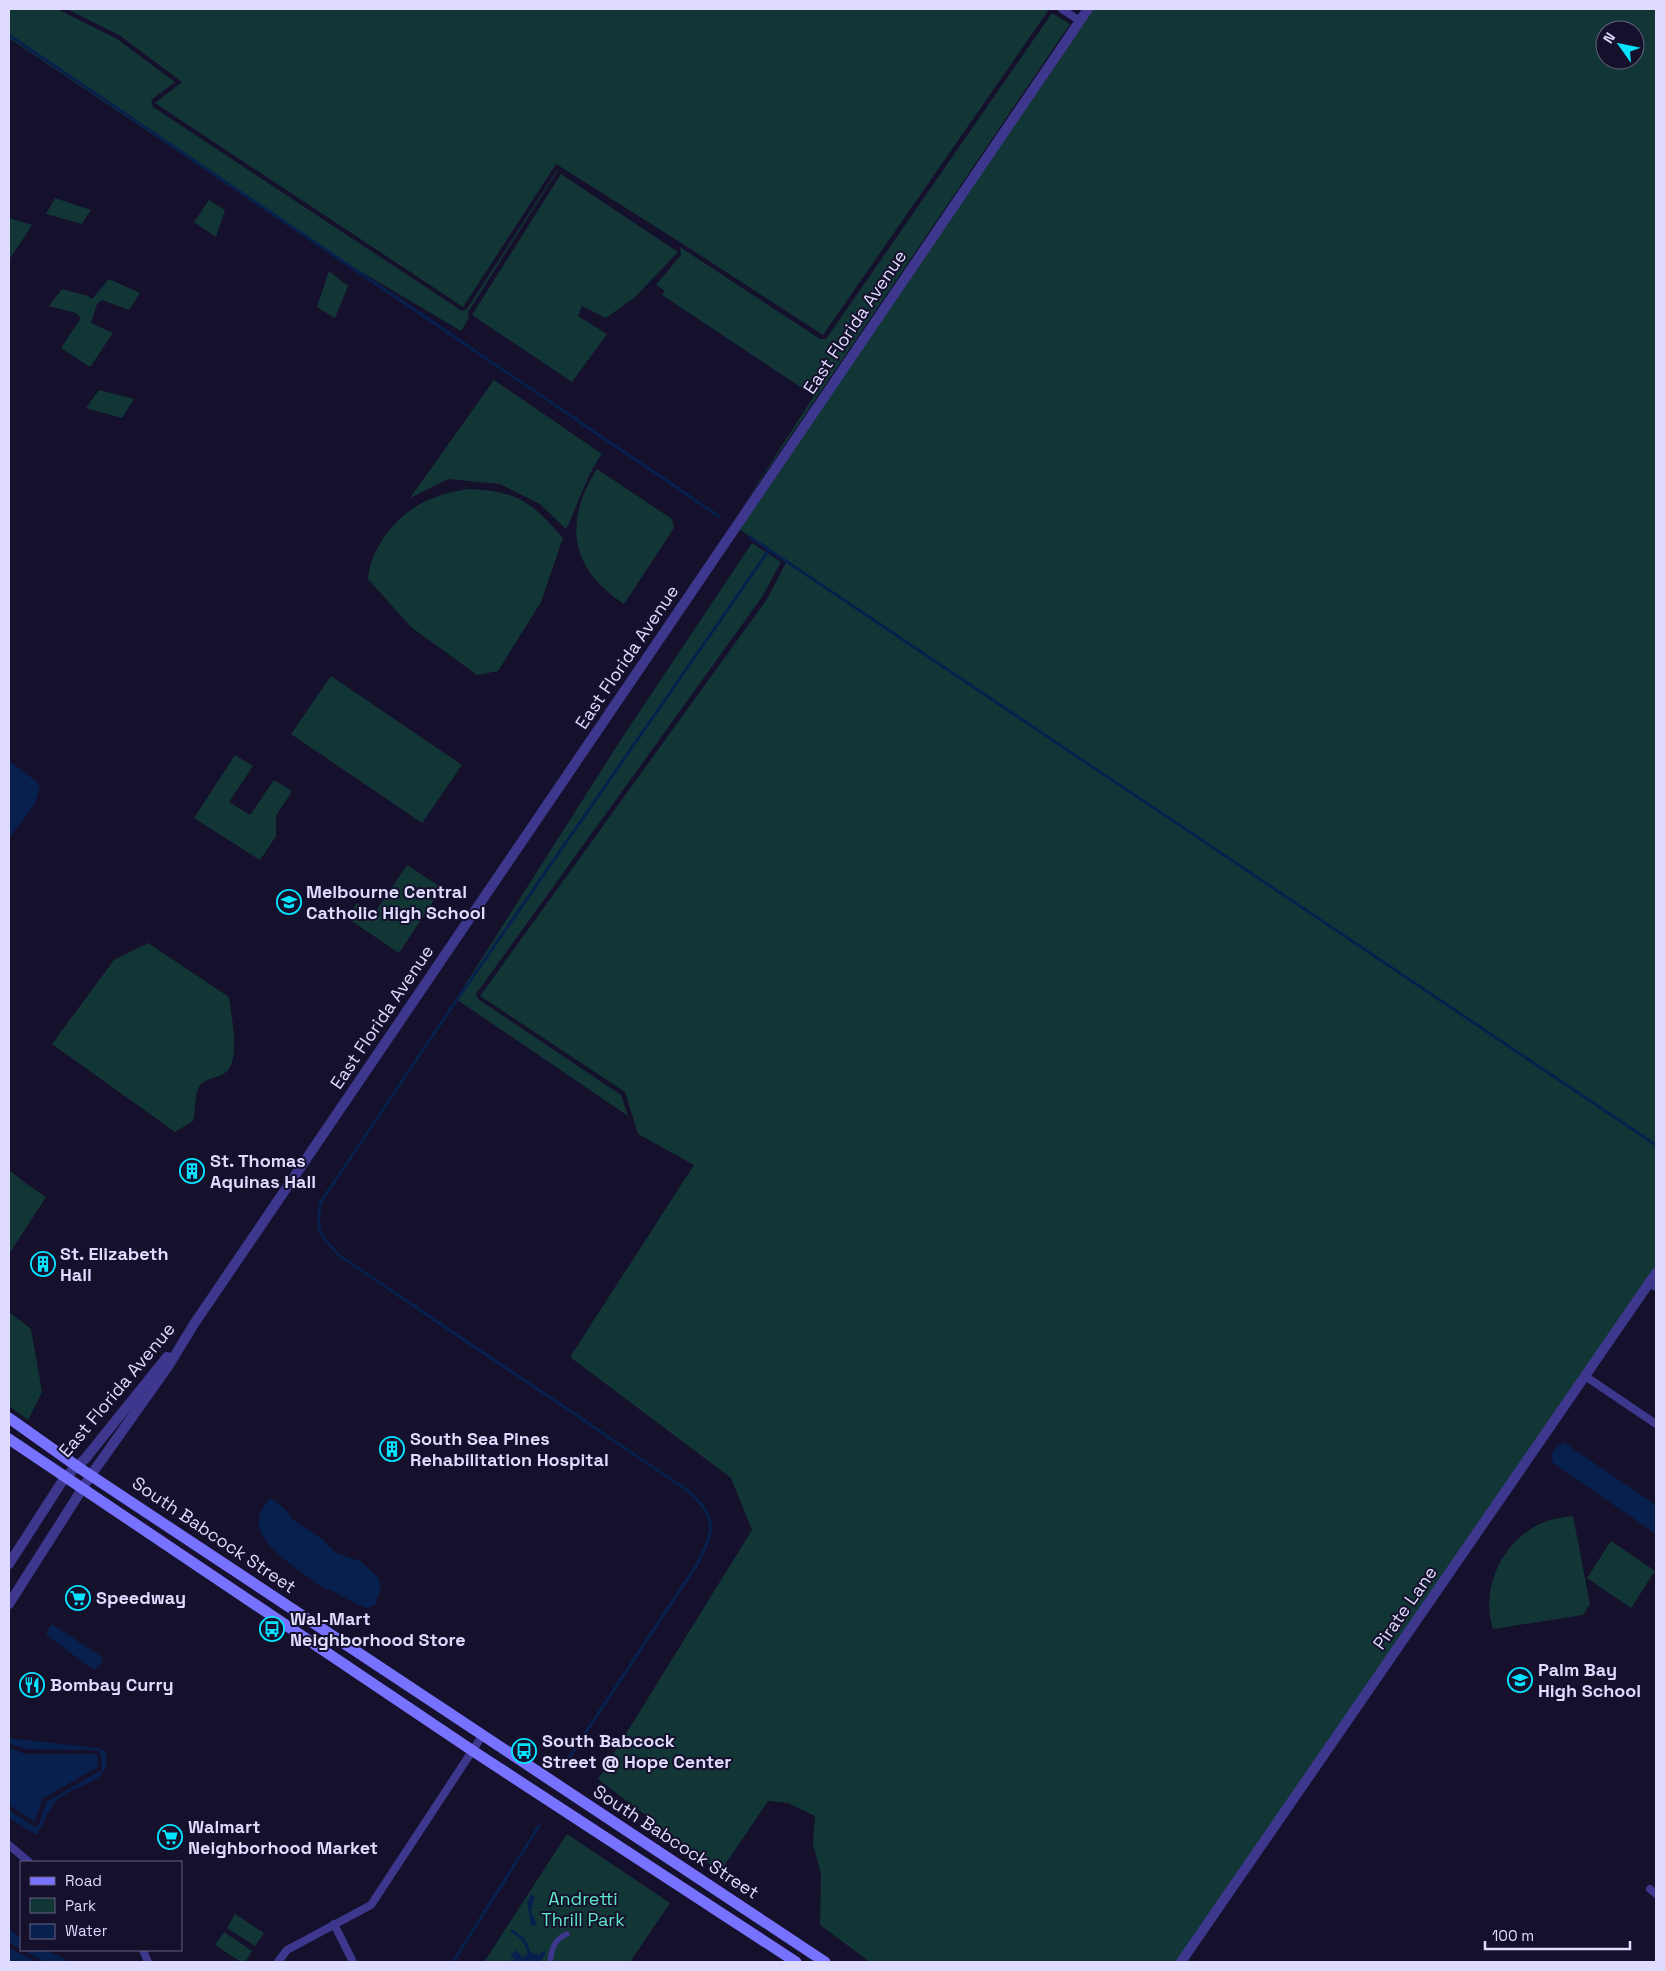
<svg xmlns="http://www.w3.org/2000/svg" width="1665" height="1971" font-family="'Space Grotesk',sans-serif">
	<style>
		.green { fill: #123636; fill-rule: evenodd }
		.water { fill: #08204d }
		.lines { fill: none; stroke-linecap: round; stroke-linejoin: round }
		.stream { stroke: #08204d; stroke-width: 3 }
		.pedestrian { stroke: #3d388d; stroke-width: 5.5 }
		.minor { stroke: #3d388d; stroke-width: 8 }
		.tertiary { stroke: #3d388d; stroke-width: 10 }
		.secondary { stroke: #7772ff; stroke-width: 11 }
		.labels { text-anchor: middle; stroke-width: 4; stroke-linejoin: round; paint-order: stroke }
		.street-label { font-size: 18px; fill: #dfdbff; stroke: #15102c }
		.poi-label { font-size: 18px; font-weight: bold; fill: #dfdbff; stroke: #15102c; text-anchor: start }
		.park-label { font-size: 18px; fill: #5fe7c7; stroke: #15102c }
	</style>
	<rect width="100%" height="100%" fill="#15102c"/>
	<!-- green -->
	<g class="green">
		<polygon points="9,9 57,9 117,39 175,82 151,100 153,107 462,311 467,309 557,170 558,170 468,312 469,318 461,331 318,246 9,38"/>
		<polygon points="67,9 1045,9 1048,11 823,335 683,244 556,164 463,307 155,103 182,82 119,35"/>
		<path d="M 1088,9 L 1656,9 L 1656,1272 L 1181,1962 L 870,1962 L 820,1925 L 821,1874 L 813,1844 L 815,1816 L 788,1803 L 768,1801 L 720,1872 L 598,1779 L 752,1530 L 731,1478 L 570,1357 L 694,1165 L 638,1134 L 625,1092 L 480,996 L 767,599 L 787,561 L 736,527 ZM 1605,30 L 1635,30 L 1635,60 L 1605,60 Z"/>
		<polygon points="1052,13 1070,24 741,509 814,396 662,295 665,291 656,285 681,255 680,247 820,339 826,339"/>
		<polygon points="561,174 678,252 635,297 606,318 582,306 578,316 607,334 572,382 472,315"/>
		<polygon points="55,198 91,210 82,224 46,214"/>
		<polygon points="209,200 225,210 216,237 194,222"/>
		<polygon points="9,218 32,225 9,260"/>
		<polygon points="329,271 348,286 335,318 317,307"/>
		<polygon points="109,279 140,293 129,310 102,300 97,304 91,323 113,333 90,367 61,348 81,318 76,313 49,306 62,289 88,296 92,299"/>
		<path d="M 494,380 L 602,454 C 585,477 579,504 566,529 L 540,504 L 500,484 L 448,479 L 410,498 Z"/>
		<polygon points="99,390 134,399 122,418 86,408"/>
		<path d="M 597,469 L 672,519 L 674,528 L 624,604 C 570,569 563,522 597,469 Z"/>
		<path d="M 467,489 C 518,491 530,501 563,538 L 541,602 L 498,671 L 477,675 L 411,627 L 368,579 C 369,565 374,552 383,539 C 405,507 429,496 467,489 Z"/>
		<polygon points="752,543 781,562 762,597 476,994 478,999 621,1095 628,1116 456,999 622,738"/>
		<polygon points="331,676 462,765 422,823 291,734"/>
		<polygon points="235,755 253,766 229,802 250,815 274,780 292,791 276,816 276,836 260,860 194,818"/>
		<polygon points="407,865 442,888 399,953 347,918 357,903 374,914"/>
		<path d="M 148,943 L 229,997 C 231,1015 241,1059 226,1072 C 218,1079 205,1077 199,1087 C 194,1095 196,1110 193,1121 L 175,1132 L 52,1044 L 114,960 Z"/>
		<polygon points="9,1170 28,1185 46,1197 9,1254"/>
		<polygon points="9,1312 31,1329 42,1392 28,1420 9,1406"/>
		<path d="M 1573,1516 L 1590,1604 L 1583,1615 L 1493,1629 C 1479,1586 1505,1534 1550,1520 C 1557,1518 1565,1517 1573,1516 Z"/>
		<polygon points="1611,1541 1655,1571 1631,1608 1587,1578"/>
		<polygon points="567,1834 670,1903 630,1962 484,1962"/>
		<polygon points="235,1914 264,1933 255,1946 227,1928"/>
		<polygon points="224,1932 252,1951 245,1962 241,1962 215,1945"/>
	</g>
	<!-- water -->
	<g class="water">
		<polygon points="9,761 37,782 40,787 35,804 9,838"/>
		<polygon points="1563,1442 1656,1505 1656,1534 1553,1463 1551,1455 1557,1446"/>
		<path d="M 271,1498 L 286,1510 L 292,1519 L 322,1539 L 336,1553 L 360,1561 L 378,1577 L 381,1586 L 375,1605 L 368,1608 C 355,1604 345,1598 333,1591 C 328,1589 323,1588 319,1585 C 302,1573 262,1546 259,1526 C 257,1514 263,1506 271,1498 Z"/>
		<path d="M 52,1624 L 102,1657 C 104,1662 99,1666 96,1669 L 91,1668 L 48,1636 L 46,1632 Z"/>
		<path d="M 9,1738 L 97,1748 L 105,1751 C 114,1785 76,1783 59,1798 C 50,1806 43,1825 36,1835 L 9,1818 L 9,1810 L 33,1826 L 37,1826 L 39,1825 L 46,1802 L 102,1770 L 101,1754 L 96,1750 L 26,1749 L 9,1744 Z"/>
		<polygon points="9,1748 25,1754 97,1754 98,1767 42,1799 35,1822 9,1805"/>
		<polygon points="532,1894 535,1897 531,1911 537,1924 531,1926 527,1901"/>
		<polygon points="9,1929 21,1938 21,1950 46,1950 71,1962 45,1962 9,1943"/>
		<polygon points="9,1948 37,1962 9,1962"/>
		<polygon points="516,1950 523,1957 531,1952 540,1955 541,1951 546,1952 540,1962 512,1962 509,1959 514,1960 514,1958 510,1957"/>
	</g>
	<g class="lines">
		<!-- stream -->
		<g class="stream">
			<polyline points="9,35 720,517"/>
			<polyline points="750,537 1656,1145"/>
			<path d="M 562,1768 L 695,1568 C 714,1532 720,1519 687,1490 L 340,1256 C 320,1236 316,1232 320,1203 L 454,1004 L 769,550"/>
			<path d="M 512,1931 C 522,1937 526,1941 529,1953"/>
			<polyline points="453,1962 539,1826"/>
		</g>
		<!-- pedestrian -->
		<path class="pedestrian" d="M 550,1962 C 552,1949 554,1939 567,1934"/>
		<!-- minor -->
		<g class="minor">
			<polyline points="1062,9 1080,21"/>
			<polyline points="1649,1283 1656,1287"/>
			<polyline points="1585,1376 1656,1424"/>
			<polyline points="9,1845 29,1862"/>
			<polyline points="1650,1889 1656,1894"/>
			<polyline points="334,1924 353,1962"/>
			<polyline points="143,1950 148,1962"/>
			<polyline points="278,1962 287,1950 371,1905 482,1736"/>
		</g>
		<!-- tertiary -->
		<g class="tertiary">
			<polyline points="9,1564 65,1477 85,1459 167,1357"/>
			<polyline points="9,1604 91,1475 169,1365 194,1324 1088,9"/>
			<polyline points="1181,1962 1656,1273"/>
		</g>
		<!-- secondary -->
		<g class="secondary">
			<polyline points="9,1418 78,1467 825,1962"/>
			<polyline points="9,1439 473,1751 796,1962"/>
		</g>
	</g>
	<!-- icons -->
	<defs>
		<symbol id="school-ring" viewBox="-11 -11 22 22"><circle r="9.5" fill="#15102c" stroke="#07e3ff" stroke-width="1.5"/><path d="M0-5L7-2L0 1L-7-2ZM-4 1L0 2.5L4 1V4Q0 6-4 4Z" fill="#07e3ff"/></symbol>
		<symbol id="building-ring" viewBox="-11 -11 22 22"><circle r="9.5" fill="#15102c" stroke="#07e3ff" stroke-width="1.5"/><path d="M-4-6H4V6H1V3H-1V6H-4ZM-2.5-4.3h1.7v1.8h-1.7ZM.8-4.3h1.7v1.8H.8ZM-2.5-1h1.7V.8h-1.7ZM.8-1h1.7V.8H.8Z" fill="#07e3ff"/></symbol>
		<symbol id="supermarket-ring" viewBox="-11 -11 22 22"><circle r="9.5" fill="#15102c" stroke="#07e3ff" stroke-width="1.5"/><path d="M-6-5.5h2.5l.6 2H6L4.5 2H-2.5L-4.4-4H-6ZM-1.5 3.2a1.3 1.3 0 1 0 .1 0ZM3 3.2a1.3 1.3 0 1 0 .1 0Z" fill="#07e3ff"/></symbol>
		<symbol id="bus-ring" viewBox="-11 -11 22 22"><circle r="9.5" fill="#15102c" stroke="#07e3ff" stroke-width="1.5"/><path d="M-5-6H5V4H4V6H2V4H-2V6H-4V4H-5ZM-3.5-4V0h7V-4ZM-3.5 1.2v1.5H-2V1.2ZM2 1.2v1.5H3.5V1.2Z" fill="#07e3ff"/></symbol>
		<symbol id="restaurant-ring" viewBox="-11 -11 22 22"><circle r="9.5" fill="#15102c" stroke="#07e3ff" stroke-width="1.5"/><path d="M-5-6h1v4h1v-4h1v4h1v-4h1v5L-1.5 .5V6h-2V.5L-5-1ZM5-6V6H3V1.5H1.5Q1.5-4 5-6Z" fill="#07e3ff"/></symbol>
	</defs>
	<g fill-rule="evenodd">
		<use href="#school-ring" x="275" y="888" width="28" height="28"/>
		<use href="#building-ring" x="178" y="1157" width="28" height="28"/>
		<use href="#building-ring" x="29" y="1250" width="28" height="28"/>
		<use href="#building-ring" x="378" y="1435" width="28" height="28"/>
		<use href="#supermarket-ring" x="64" y="1584" width="28" height="28"/>
		<use href="#bus-ring" x="258" y="1615" width="28" height="28"/>
		<use href="#school-ring" x="1506" y="1666" width="28" height="28"/>
		<use href="#restaurant-ring" x="18" y="1671" width="28" height="28"/>
		<use href="#bus-ring" x="510" y="1737" width="28" height="28"/>
		<use href="#supermarket-ring" x="156" y="1823" width="28" height="28"/>
	</g>
	<g class="labels">
		<!-- street labels -->
		<g class="street-label">
			<text transform="translate(855 322) rotate(-56)" y="6">East Florida Avenue</text>
			<text transform="translate(627 657) rotate(-56)" y="6">East Florida Avenue</text>
			<text transform="translate(382 1017) rotate(-56)" y="6">East Florida Avenue</text>
			<text transform="translate(117 1390) rotate(-50)" y="6">East Florida Avenue</text>
			<text transform="translate(214 1535) rotate(34)" y="6">South Babcock Street</text>
			<text transform="translate(1405 1608) rotate(-55)" y="6">Pirate Lane</text>
			<text transform="translate(676 1842) rotate(33)" y="6">South Babcock Street</text>
		</g>
		<!-- poi labels -->
		<g class="poi-label">
			<text x="306" y="898">Melbourne Central<tspan x="306" dy="21">Catholic High School</tspan></text>
			<text x="210" y="1167">St. Thomas<tspan x="210" dy="21">Aquinas Hall</tspan></text>
			<text x="60" y="1260">St. Elizabeth<tspan x="60" dy="21">Hall</tspan></text>
			<text x="410" y="1445">South Sea Pines<tspan x="410" dy="21">Rehabilitation Hospital</tspan></text>
			<text x="96" y="1604">Speedway</text>
			<text x="290" y="1625">Wal-Mart<tspan x="290" dy="21">Neighborhood Store</tspan></text>
			<text x="1538" y="1676">Palm Bay<tspan x="1538" dy="21">High School</tspan></text>
			<text x="50" y="1691">Bombay Curry</text>
			<text x="542" y="1747">South Babcock<tspan x="542" dy="21">Street @ Hope Center</tspan></text>
			<text x="188" y="1833">Walmart<tspan x="188" dy="21">Neighborhood Market</tspan></text>
		</g>
		<!-- park labels -->
		<g class="park-label">
			<text x="583" y="1905">Andretti<tspan x="583" dy="21">Thrill Park</tspan></text>
		</g>
	</g>
	<!-- border -->
	<rect width="1665" height="1971" fill="none" stroke="#dfdbff" stroke-width="20"/>
	<!-- legend -->
	<rect x="20" y="1861" width="162" height="90" fill="#15102c" stroke="#666180"/>
	<rect x="30" y="1877" width="25" height="8" fill="#7772ff" stroke="#666180"/>
	<text x="65" y="1886" font-size="15" fill="#dfdbff">Road</text>
	<rect x="30" y="1898" width="25" height="15" fill="#123636" stroke="#666180"/>
	<text x="65" y="1911" font-size="15" fill="#dfdbff">Park</text>
	<rect x="30" y="1924" width="25" height="15" fill="#08204d" stroke="#666180"/>
	<text x="65" y="1936" font-size="15" fill="#dfdbff">Water</text>
	<!-- north arrow -->
	<g transform="translate(1620 45) rotate(303)"><circle r="24" fill="#15102c" stroke="#666180"/>
	<path d="M0-4L9 19L0 12L-9 19Z" fill="#07e3ff"/>
	<text y="-8" font-size="14" font-weight="bold" text-anchor="middle" fill="#dfdbff">N</text>
	</g>
	<!-- scale -->
	<path d="M1485 1941v8h145v-8" fill="none" stroke="#dfdbff" stroke-width="2.5"/>
	<text x="1492" y="1941" font-size="15" fill="#dfdbff" stroke="#15102c" stroke-width="4" paint-order="stroke">100 m</text>
</svg>
